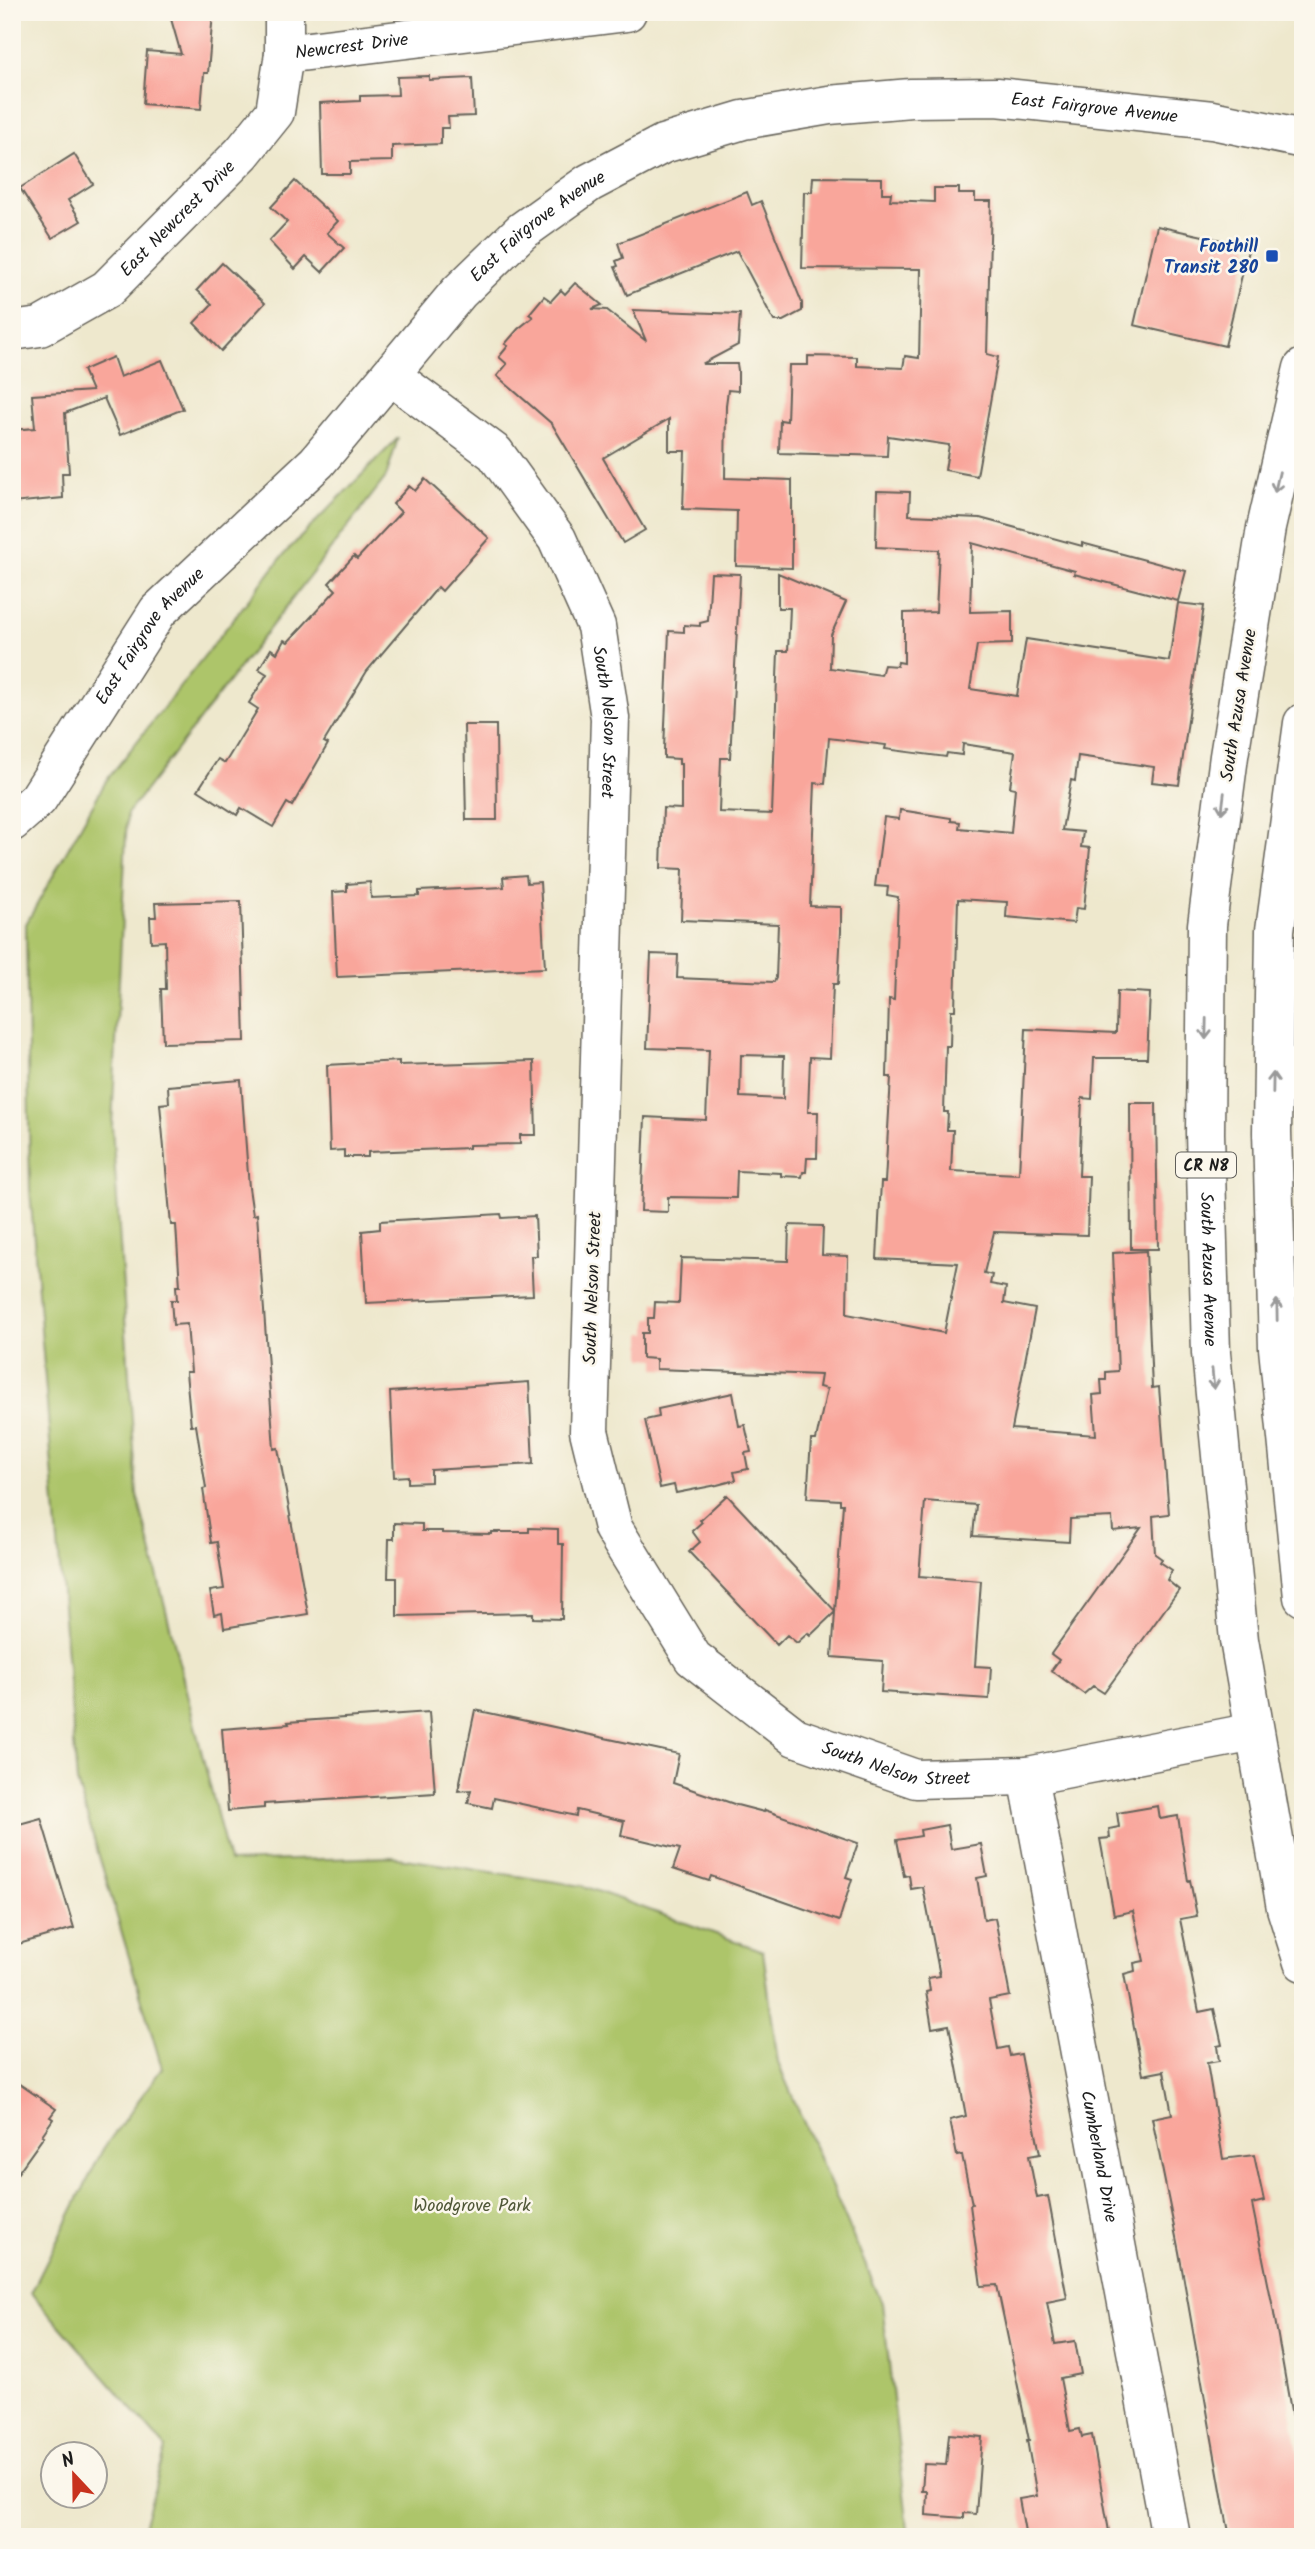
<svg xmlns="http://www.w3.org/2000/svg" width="1315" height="2549" font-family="Kalam,sans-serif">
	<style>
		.green { fill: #adc56a; stroke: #647043; stroke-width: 2 }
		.building { fill: #f9a69b; fill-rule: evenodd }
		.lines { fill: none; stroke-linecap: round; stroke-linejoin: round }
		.minor-casing { stroke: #66635a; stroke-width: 41 }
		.major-casing { stroke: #66635a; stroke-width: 41 }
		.minor { stroke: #fff; stroke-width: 38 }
		.major { stroke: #fff; stroke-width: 38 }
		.oneway { stroke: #999 }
		.transit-dot { fill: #1a4fb4; stroke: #fbf7ec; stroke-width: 2.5 }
		.labels { text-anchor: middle; stroke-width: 5; stroke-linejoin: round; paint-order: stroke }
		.shield { fill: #fbf7ec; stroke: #5f5e5a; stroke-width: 2 }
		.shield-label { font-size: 16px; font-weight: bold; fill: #1c1c1c }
		.street-label { font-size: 18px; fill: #1c1c1c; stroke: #fbf7ec }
		.transit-label { font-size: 18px; font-weight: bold; fill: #164399; stroke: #fbf7ec; text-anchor: end }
		.park-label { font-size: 18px; fill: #4f5737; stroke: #fbf7ec }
	</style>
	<rect width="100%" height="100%" fill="#fbf7ec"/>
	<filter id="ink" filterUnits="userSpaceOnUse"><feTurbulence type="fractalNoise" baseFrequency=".0143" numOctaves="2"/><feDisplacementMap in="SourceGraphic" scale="14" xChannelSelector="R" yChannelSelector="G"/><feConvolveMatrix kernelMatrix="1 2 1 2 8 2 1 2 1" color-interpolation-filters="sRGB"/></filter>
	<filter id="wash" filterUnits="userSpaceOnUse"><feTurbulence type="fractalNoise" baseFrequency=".00686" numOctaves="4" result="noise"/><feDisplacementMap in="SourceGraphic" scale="28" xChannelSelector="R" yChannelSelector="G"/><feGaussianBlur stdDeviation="1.57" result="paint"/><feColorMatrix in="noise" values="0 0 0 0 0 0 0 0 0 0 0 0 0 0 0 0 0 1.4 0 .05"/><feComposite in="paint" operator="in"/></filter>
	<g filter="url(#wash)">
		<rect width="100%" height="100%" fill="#eee8cd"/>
		<!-- green -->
		<polygon class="green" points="398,438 386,477 127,814 112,1126 137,1494 229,1862 392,1857 583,1886 763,1951 778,2063 882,2303 909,2537 141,2537 166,2448 31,2293 103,2149 162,2068 77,1782 30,1190 26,924 106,781 286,552"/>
		<g id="blocks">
			<!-- building -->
			<g class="building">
				<polygon points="169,12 213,12 208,73 204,73 201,109 143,104 147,51 181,54"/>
				<polygon points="429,76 429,80 472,78 474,116 448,117 449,128 441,128 441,144 392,146 392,161 350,162 350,174 322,174 320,103 360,101 360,96 398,95 397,77"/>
				<polygon points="74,154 93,184 68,200 81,221 52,238 20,188"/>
				<polygon points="813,177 882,178 882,193 891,193 890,200 934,202 934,188 959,188 959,194 975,194 975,201 991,201 987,354 998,357 977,476 945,470 949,445 888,436 887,456 779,453 780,420 787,421 789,365 808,365 808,356 857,357 857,366 903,368 905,356 919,358 921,269 802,268 804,192 812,192"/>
				<polygon points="295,181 338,221 327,233 344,248 322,272 306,257 295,269 269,241 287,222 271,207"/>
				<polygon points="747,192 752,205 761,201 802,303 802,311 783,321 774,321 737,251 627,295 615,267 618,266 616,261 623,258 618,243"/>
				<polygon points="1157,226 1249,246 1225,346 1134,325"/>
				<polygon points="222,263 265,303 221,351 194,323 212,304 197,290"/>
				<polygon points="575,283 602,305 592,309 607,310 646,341 633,310 740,314 738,345 702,364 737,364 738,370 738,391 728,390 726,405 725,478 792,480 792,568 736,566 737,511 683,509 685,451 669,451 669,419 603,458 645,530 623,543 552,424 497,376 507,364 499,357 508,346 505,344 518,329 533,317 529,314 544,296 551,301 561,290 565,294"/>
				<polygon points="113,357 120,377 162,360 183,409 120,435 104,398 65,413 69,473 62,473 63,498 12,503 12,430 35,428 32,395 92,391 83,370"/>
				<polygon points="425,479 489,538 442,591 438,587 367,671 324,742 328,744 292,806 287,803 273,827 241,808 237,815 198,790 218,759 225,763 258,709 249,703 267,674 259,669 271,649 277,653 284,640 288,642 336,590 329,583 354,556 357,559 401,512 393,504 409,486 415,491"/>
				<path d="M 877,491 L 910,492 L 909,515 L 980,518 L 1082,546 L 1082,543 L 1186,571 L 1178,601 L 1074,574 L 1075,571 L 972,543 L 970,612 L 1012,611 L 1012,644 L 977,645 L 970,689 L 1017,696 L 1026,639 L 1169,661 L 1178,603 L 1204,606 L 1179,785 L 1152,782 L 1154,767 L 1078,756 L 1075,781 L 1071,780 L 1062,830 L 1083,832 L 1081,847 L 1090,848 L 1084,909 L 1076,908 L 1074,923 L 1006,917 L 1007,902 L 958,899 L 955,1010 L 951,1010 L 950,1046 L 946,1046 L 944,1112 L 948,1112 L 947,1130 L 953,1130 L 951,1171 L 1019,1174 L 1026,1029 L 1116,1033 L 1117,991 L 1150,993 L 1147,1058 L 1094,1058 L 1092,1099 L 1082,1098 L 1079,1176 L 1089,1176 L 1087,1235 L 994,1232 L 984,1273 L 992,1275 L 990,1284 L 1006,1287 L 1004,1303 L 1035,1309 L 1012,1429 L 1096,1435 L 1093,1395 L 1102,1394 L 1101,1380 L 1106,1380 L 1106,1372 L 1118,1371 L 1113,1253 L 1146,1251 L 1152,1388 L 1159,1387 L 1169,1514 L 1153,1516 L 1155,1554 L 1162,1559 L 1160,1562 L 1172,1570 L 1167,1580 L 1179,1590 L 1104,1693 L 1093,1686 L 1084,1694 L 1055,1673 L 1051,1671 L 1059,1660 L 1051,1654 L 1141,1528 L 1113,1531 L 1112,1517 L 1070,1519 L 1069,1542 L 973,1536 L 976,1505 L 925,1501 L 919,1576 L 981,1581 L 975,1666 L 991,1667 L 989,1699 L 881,1692 L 883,1661 L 832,1657 L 835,1612 L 810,1636 L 808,1633 L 797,1643 L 787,1635 L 777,1645 L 689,1552 L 700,1542 L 692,1531 L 702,1522 L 700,1520 L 727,1495 L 835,1611 L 843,1504 L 840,1504 L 840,1500 L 807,1498 L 811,1440 L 816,1440 L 827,1389 L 819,1387 L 821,1375 L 656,1369 L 656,1359 L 642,1358 L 642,1333 L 648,1333 L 648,1318 L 654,1318 L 655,1302 L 679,1303 L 681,1258 L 788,1261 L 789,1225 L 823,1226 L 822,1255 L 848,1256 L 847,1314 L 944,1333 L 958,1263 L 877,1259 L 881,1182 L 885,1182 L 891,1077 L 887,1077 L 889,999 L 894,1000 L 898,897 L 887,895 L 888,887 L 875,886 L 884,817 L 899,819 L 900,810 L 951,818 L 951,821 L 960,822 L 959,828 L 1011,833 L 1015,788 L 1010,787 L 1015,752 L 963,744 L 962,755 L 947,753 L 946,757 L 885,749 L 886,745 L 829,738 L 825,784 L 815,783 L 810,906 L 841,907 L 841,931 L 838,984 L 833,984 L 830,1058 L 810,1057 L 808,1112 L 818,1112 L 817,1158 L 807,1158 L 806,1172 L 803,1172 L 802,1177 L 781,1176 L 781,1173 L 737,1171 L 736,1198 L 668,1197 L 668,1212 L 641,1211 L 645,1117 L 706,1120 L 709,1050 L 647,1048 L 651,954 L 678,955 L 677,978 L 774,982 L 776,978 L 778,924 L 681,920 L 683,869 L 661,868 L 663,808 L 681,809 L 681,764 L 679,764 L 679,759 L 664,758 L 664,749 L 669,631 L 684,632 L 684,625 L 700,626 L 700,623 L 708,621 L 711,573 L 740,574 L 730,758 L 721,758 L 719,812 L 772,814 L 778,651 L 788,651 L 790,608 L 778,608 L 778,573 L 846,602 L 831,635 L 830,668 L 881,675 L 884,665 L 897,666 L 898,662 L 904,663 L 904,613 L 936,612 L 939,550 L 876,547 ZM 741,1055 L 784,1056 L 783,1099 L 740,1097 Z"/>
				<polygon points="464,725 496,725 497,820 466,820"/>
				<polygon points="526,875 527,883 540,882 545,968 337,977 333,892 347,891 347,884 370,882 371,898 419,896 419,891 504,887 503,877"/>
				<polygon points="241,901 245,1041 163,1043 161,989 166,989 165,941 151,942 150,917 156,917 155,903"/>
				<polygon points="399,1061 399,1065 534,1061 536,1135 520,1135 520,1144 469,1145 469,1148 368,1152 368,1157 344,1157 344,1150 330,1151 327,1065"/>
				<polygon points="241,1080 249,1188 253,1215 257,1214 274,1449 278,1448 308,1614 224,1628 222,1613 214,1615 210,1591 224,1589 217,1542 211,1543 203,1489 206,1488 196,1425 191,1426 186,1372 191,1372 187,1324 173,1325 171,1300 177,1300 176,1286 180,1286 176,1225 171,1225 160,1104 169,1103 168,1086"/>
				<polygon points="1130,1103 1156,1103 1158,1249 1131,1249"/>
				<polygon points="501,1214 502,1218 535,1216 537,1256 531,1256 533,1295 366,1303 362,1231 380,1229 380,1221"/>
				<polygon points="529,1382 533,1464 431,1470 431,1482 408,1483 408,1476 394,1477 390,1392"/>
				<polygon points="733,1393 739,1426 745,1425 751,1452 745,1453 748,1469 734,1472 736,1480 717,1485 676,1493 674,1485 660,1488 645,1420 659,1417 658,1409"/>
				<polygon points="394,1523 422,1524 422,1531 442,1531 442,1533 491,1534 491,1532 529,1532 529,1528 558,1529 558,1544 563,1544 562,1619 533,1618 533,1613 397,1616 397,1578 388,1578 389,1539 394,1539"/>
				<polygon points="475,1710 679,1754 673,1783 737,1805 764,1812 765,1810 858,1843 846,1877 852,1879 839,1921 711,1876 709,1881 673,1869 680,1849 621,1835 624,1821 577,1810 576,1816 494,1798 492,1808 468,1803 471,1790 458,1791"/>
				<polygon points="429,1712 435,1793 264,1804 264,1808 228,1811 222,1729 289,1724 288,1722"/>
				<polygon points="1158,1806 1160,1819 1178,1816 1188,1881 1190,1880 1197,1916 1180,1919 1199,2012 1214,2009 1222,2045 1217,2046 1219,2061 1207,2063 1223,2159 1254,2155 1264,2201 1252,2204 1273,2308 1303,2479 1303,2537 1230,2537 1224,2507 1179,2252 1152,2118 1172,2114 1164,2071 1143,2075 1124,1974 1135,1971 1134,1963 1144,1961 1133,1911 1114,1915 1100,1839 1110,1838 1109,1829 1119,1827 1117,1813"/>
				<polygon points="41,1818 74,1928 12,1946 12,1826"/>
				<polygon points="947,1825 951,1849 981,1844 987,1876 977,1878 984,1920 995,1918 1010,1996 989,2000 998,2049 1008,2047 1010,2056 1021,2054 1040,2154 1029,2156 1037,2198 1048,2196 1067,2298 1047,2302 1055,2344 1075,2341 1081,2374 1060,2378 1070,2431 1080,2429 1082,2437 1092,2435 1110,2537 1026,2537 1019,2499 1037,2496 1027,2440 1029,2440 997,2285 981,2286 970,2205 972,2204 962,2155 957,2156 950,2120 966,2116 949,2025 932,2028 926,1992 930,1991 928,1978 940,1976 923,1887 911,1889 909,1875 904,1876 897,1840 921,1836 920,1830"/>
				<polygon points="12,2079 56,2109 50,2117 53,2119 42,2135 44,2136 12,2181"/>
				<polygon points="949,2434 982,2437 976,2514 964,2513 964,2518 926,2515 927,2491 922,2491 924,2464 946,2465"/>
			</g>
		</g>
	</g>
	<g filter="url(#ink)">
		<use href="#blocks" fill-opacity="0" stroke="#66635a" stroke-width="2"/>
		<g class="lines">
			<defs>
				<g id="minor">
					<path id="s1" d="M 284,54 L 627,12"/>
					<path id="s2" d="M 12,331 L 40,327 L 107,289 L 242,153 L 275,112 L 284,54 L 284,12"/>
					<path id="s3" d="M 390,375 L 495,453 L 557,539 L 596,626 L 610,718 L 589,1431 L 613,1528 L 693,1658 L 795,1737 L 916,1779 L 1028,1776 L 1254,1732"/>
					<path id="s4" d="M 12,822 L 38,799 L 158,611 L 317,462 L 459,292 L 522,231 L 589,183 L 663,144 L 743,120 L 829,105 L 911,98 L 997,97 L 1212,120 L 1303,139"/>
					<path id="s5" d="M 1028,1776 L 1171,2537"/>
				</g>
				<g id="major">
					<path id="s6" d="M 1303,368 L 1266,528 L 1229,756 L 1207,925 L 1205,1133 L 1211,1353 L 1239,1640 L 1286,1908 L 1303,1962"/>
					<polyline points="1303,723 1275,930 1272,1132 1278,1348 1303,1597"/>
				</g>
			</defs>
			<!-- minor casing -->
			<use href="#minor" class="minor-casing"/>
			<!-- major casing -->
			<use href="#major" class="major-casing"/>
			<!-- minor -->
			<use href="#minor" class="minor"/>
			<!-- major -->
			<use href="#major" class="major"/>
		</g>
		<!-- one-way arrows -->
		<defs><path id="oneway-shaft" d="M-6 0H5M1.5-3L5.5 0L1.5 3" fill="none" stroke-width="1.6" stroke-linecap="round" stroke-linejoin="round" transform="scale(1.75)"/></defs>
		<g class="oneway">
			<use href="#oneway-shaft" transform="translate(1277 482) rotate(103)"/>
			<use href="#oneway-shaft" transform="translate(1223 803) rotate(97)"/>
			<use href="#oneway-shaft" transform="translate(1206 1029) rotate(91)"/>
			<use href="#oneway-shaft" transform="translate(1273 1083) rotate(-89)"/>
			<use href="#oneway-shaft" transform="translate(1277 1310) rotate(-91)"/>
			<use href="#oneway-shaft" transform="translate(1213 1379) rotate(84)"/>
		</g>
	</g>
	<!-- markers -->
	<rect class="transit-dot" x="1265" y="249" width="14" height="14" rx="3.5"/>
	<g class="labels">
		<!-- shield labels -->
		<rect class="shield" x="1176" y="1152.5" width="60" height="25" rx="5"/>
		<g class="shield-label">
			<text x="1206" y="1171">CR N8</text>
		</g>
		<!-- street labels -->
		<g class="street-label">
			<text dy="6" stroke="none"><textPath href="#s1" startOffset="68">Newcrest Drive</textPath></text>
			<text dy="6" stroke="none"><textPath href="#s4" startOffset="1388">East Fairgrove Avenue</textPath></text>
			<text dy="6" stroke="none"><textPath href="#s2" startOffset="205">East Newcrest Drive</textPath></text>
			<text dy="6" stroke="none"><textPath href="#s4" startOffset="800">East Fairgrove Avenue</textPath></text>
			<text dy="6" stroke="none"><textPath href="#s4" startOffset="233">East Fairgrove Avenue</textPath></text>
			<text transform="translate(1238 705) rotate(-81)" y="6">South Azusa Avenue</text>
			<text dy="6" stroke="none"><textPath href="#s3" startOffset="429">South Nelson Street</textPath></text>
			<text dy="6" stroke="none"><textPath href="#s6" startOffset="910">South Azusa Avenue</textPath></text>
			<text transform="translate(592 1288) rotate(-88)" y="6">South Nelson Street</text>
			<text dy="6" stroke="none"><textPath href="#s3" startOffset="1626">South Nelson Street</textPath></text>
			<text dy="6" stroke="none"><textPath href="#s5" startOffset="387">Cumberland Drive</textPath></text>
		</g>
		<!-- transit labels -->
		<g class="transit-label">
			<text x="1258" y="252">Foothill<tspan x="1258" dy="21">Transit 280</tspan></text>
		</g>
		<!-- park labels -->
		<g class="park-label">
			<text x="472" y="2211">Woodgrove Park</text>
		</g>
	</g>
	<!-- margin -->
	<rect width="1315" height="2549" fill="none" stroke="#fbf7ec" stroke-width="42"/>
	<!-- north arrow -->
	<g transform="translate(74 2475) rotate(338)"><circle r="33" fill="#fbf7ec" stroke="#a29f99" stroke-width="2"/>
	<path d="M0-5L12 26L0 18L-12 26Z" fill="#c8321e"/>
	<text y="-10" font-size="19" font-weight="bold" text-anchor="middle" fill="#1c1c1c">N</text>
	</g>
</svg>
